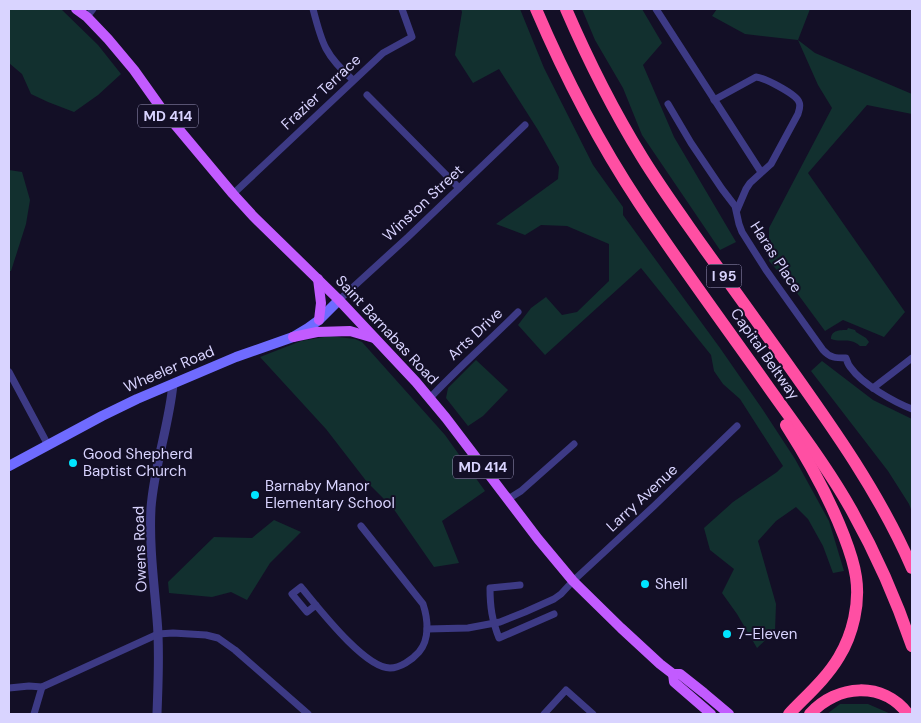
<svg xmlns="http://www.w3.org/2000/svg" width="921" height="723" font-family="'DM Sans',sans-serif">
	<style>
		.green { fill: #12302f }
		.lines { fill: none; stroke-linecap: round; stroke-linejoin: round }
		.minor { stroke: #3d3a85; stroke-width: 7 }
		.tertiary { stroke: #3d3a85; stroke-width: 9 }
		.secondary { stroke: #6f6bff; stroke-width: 10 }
		.primary { stroke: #c25bff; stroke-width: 10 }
		.motorway { stroke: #ff4fa3; stroke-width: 12 }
		.poi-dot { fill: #00e5ff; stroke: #130f26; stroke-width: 2 }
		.labels { text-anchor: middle; stroke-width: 4; stroke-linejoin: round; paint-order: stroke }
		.shield { fill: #130f26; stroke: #9e99be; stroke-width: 1 }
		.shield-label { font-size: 14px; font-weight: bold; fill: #d9d4ff }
		.street-label { font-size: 15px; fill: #d9d4ff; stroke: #130f26 }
		.poi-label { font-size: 15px; fill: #d9d4ff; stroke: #130f26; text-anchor: start }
	</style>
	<rect width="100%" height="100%" fill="#130f26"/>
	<!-- green -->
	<g class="green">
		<polygon points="9,9 61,9 98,45 121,74 98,95 74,112 48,102 31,94 22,74 9,63"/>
		<polygon points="461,9 520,9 544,68 593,165 623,207 623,215 720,348 763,410 795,459 829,521 844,571 833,573 823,546 808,519 796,507 776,521 758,541 776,604 775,631 757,648 737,614 722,593 734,569 710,550 704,528 733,502 777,472 783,466 740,399 723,384 714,371 711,355 641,268 545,355 518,325 531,308 546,297 562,315 577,312 609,281 609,244 567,226 541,225 525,235 496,224 558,179 559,167 538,130 499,69 473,83 455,55 462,12"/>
		<polygon points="582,9 642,9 662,43 643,65 674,137 736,242 720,250 642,135 623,88 595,40"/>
		<polygon points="717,9 810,9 798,40 815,53 912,94 912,114 867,105 808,173 905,312 884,337 843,320 825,331 797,293 769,261 769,228 832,108 818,85 798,40 745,34 712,16"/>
		<polygon points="9,170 22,172 30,200 26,224 11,271 9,271"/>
		<path d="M 848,328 L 855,330 L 856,332 L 866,338 L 869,342 L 866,346 L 860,346 C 849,337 843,343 831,339 C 831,330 840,330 847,330 Z"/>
		<polygon points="330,336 355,339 362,342 445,435 485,491 442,521 459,563 434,567 393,508 367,482 326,429 260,357 301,341"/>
		<polygon points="476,360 508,390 483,416 468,426 446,398 448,388"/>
		<polygon points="822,361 873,400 912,419 912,512 909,504 888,471 811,371"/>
		<polygon points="274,520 301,532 270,563 247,600 231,592 212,597 169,593 168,582 214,537 252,538"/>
		<polygon points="840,704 868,704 891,714 827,714"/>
	</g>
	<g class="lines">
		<!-- minor -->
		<g class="minor">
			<path d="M 313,9 C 322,44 325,55 353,80"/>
			<polyline points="656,9 761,172"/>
			<polyline points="87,17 93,9"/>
			<polyline points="367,95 459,188"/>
			<path d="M 714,100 L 756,77 C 765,78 796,94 799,102 C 801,106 799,110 798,114 L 771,164 L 750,183 L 746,189 L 737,210"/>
			<path d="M 668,104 L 691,143 L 722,189 L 735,206 L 739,224 L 742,232 L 766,270 L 823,350 C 830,358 836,358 846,358 C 847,361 848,365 851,368 C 862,384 894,402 912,409"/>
			<polyline points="233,194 383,53 412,37 402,9"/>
			<polyline points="339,300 408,237 525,125"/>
			<polyline points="9,372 48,445"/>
			<polyline points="873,388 912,358"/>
			<path d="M 430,398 C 458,368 489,341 518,312"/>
			<polyline points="508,499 521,491 574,444"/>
			<path d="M 520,585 L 490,588 C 490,607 492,620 499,638 L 554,614"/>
			<path d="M 316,605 L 307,612 L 292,594 L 301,587 C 317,606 364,668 390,668 C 400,668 412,660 419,652 C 430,639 428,619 423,604 L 361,526"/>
			<polyline points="427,629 468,628 500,622 525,612 554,599 561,594 573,581 654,506 737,426"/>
			<polyline points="9,688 29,686 42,687 158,634 173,633 206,635 218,638 235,650 308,714"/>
			<polyline points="34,714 42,687"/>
			<polyline points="544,714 566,690 593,714"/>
		</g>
		<!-- tertiary -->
		<path class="tertiary" d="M 157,714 C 158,682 160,651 157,619 C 154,582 149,545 151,508 C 154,466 169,426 173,384"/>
		<!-- secondary -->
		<polyline class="secondary" points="9,466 102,416 137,399 236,357 293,337 308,328 319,320 339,300"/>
		<!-- primary -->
		<g class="primary">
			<polyline points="76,9 87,17 108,39 134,70 161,108 233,194 253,216 339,300 416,382 446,418 538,539 573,581 621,628 660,664 673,674 680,674 704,693 729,714"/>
			<polyline points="318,279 321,303 319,320"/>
			<polyline points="293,337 317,332 350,331 374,338"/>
			<polyline points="673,674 674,682 711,714"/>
		</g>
		<!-- motorway -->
		<g class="motorway">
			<path d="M 536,9 C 565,77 598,141 639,203 C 682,268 729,331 774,395 C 801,433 829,470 852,511 C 876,554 896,599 912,646"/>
			<path d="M 566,9 C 588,60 613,110 642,157 C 661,188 683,218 704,248 C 731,286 759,324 786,362 C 833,428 880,494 912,568"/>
			<path d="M 786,425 C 809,461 829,497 844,536 C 849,549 854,563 856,577 C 860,603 853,634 839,657 C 826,679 806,696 789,714"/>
			<path d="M 810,714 C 837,684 883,681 908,714"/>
		</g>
	</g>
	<!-- markers -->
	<g class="poi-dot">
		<circle cx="73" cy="463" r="5"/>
		<circle cx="255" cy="495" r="5"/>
		<circle cx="645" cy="584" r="5"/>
		<circle cx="727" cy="634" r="5"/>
	</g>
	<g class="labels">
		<!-- shield labels -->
		<g class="shield">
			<rect x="138" y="104.5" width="60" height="23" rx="4"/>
			<rect x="706.5" y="264.5" width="35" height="23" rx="4"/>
			<rect x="453" y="455.5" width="60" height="23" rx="4"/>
		</g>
		<g class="shield-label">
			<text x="168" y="121">MD 414</text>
			<text x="724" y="281">I 95</text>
			<text x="483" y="472">MD 414</text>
		</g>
		<!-- street labels -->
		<g class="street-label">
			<text transform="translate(321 92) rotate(-43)" y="5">Frazier Terrace</text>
			<text transform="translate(423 203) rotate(-43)" y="5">Winston Street</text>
			<text transform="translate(776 257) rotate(57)" y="5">Haras Place</text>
			<text transform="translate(387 330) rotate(47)" y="5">Saint Barnabas Road</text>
			<text transform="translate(475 334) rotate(-43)" y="5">Arts Drive</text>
			<text transform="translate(765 354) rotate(55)" y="5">Capital Beltway</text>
			<text transform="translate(169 369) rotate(-23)" y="5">Wheeler Road</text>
			<text transform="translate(642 498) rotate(-43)" y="5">Larry Avenue</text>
			<text transform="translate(140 549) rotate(-92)" y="5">Owens Road</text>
		</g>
		<!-- poi labels -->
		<g class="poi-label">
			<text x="83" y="459">Good Shepherd<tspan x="83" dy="17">Baptist Church</tspan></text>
			<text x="265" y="491">Barnaby Manor<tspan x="265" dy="17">Elementary School</tspan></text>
			<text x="655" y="589">Shell</text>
			<text x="737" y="639">7-Eleven</text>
		</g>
	</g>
	<!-- border -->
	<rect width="921" height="723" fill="none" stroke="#d9d4ff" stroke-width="20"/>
</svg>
